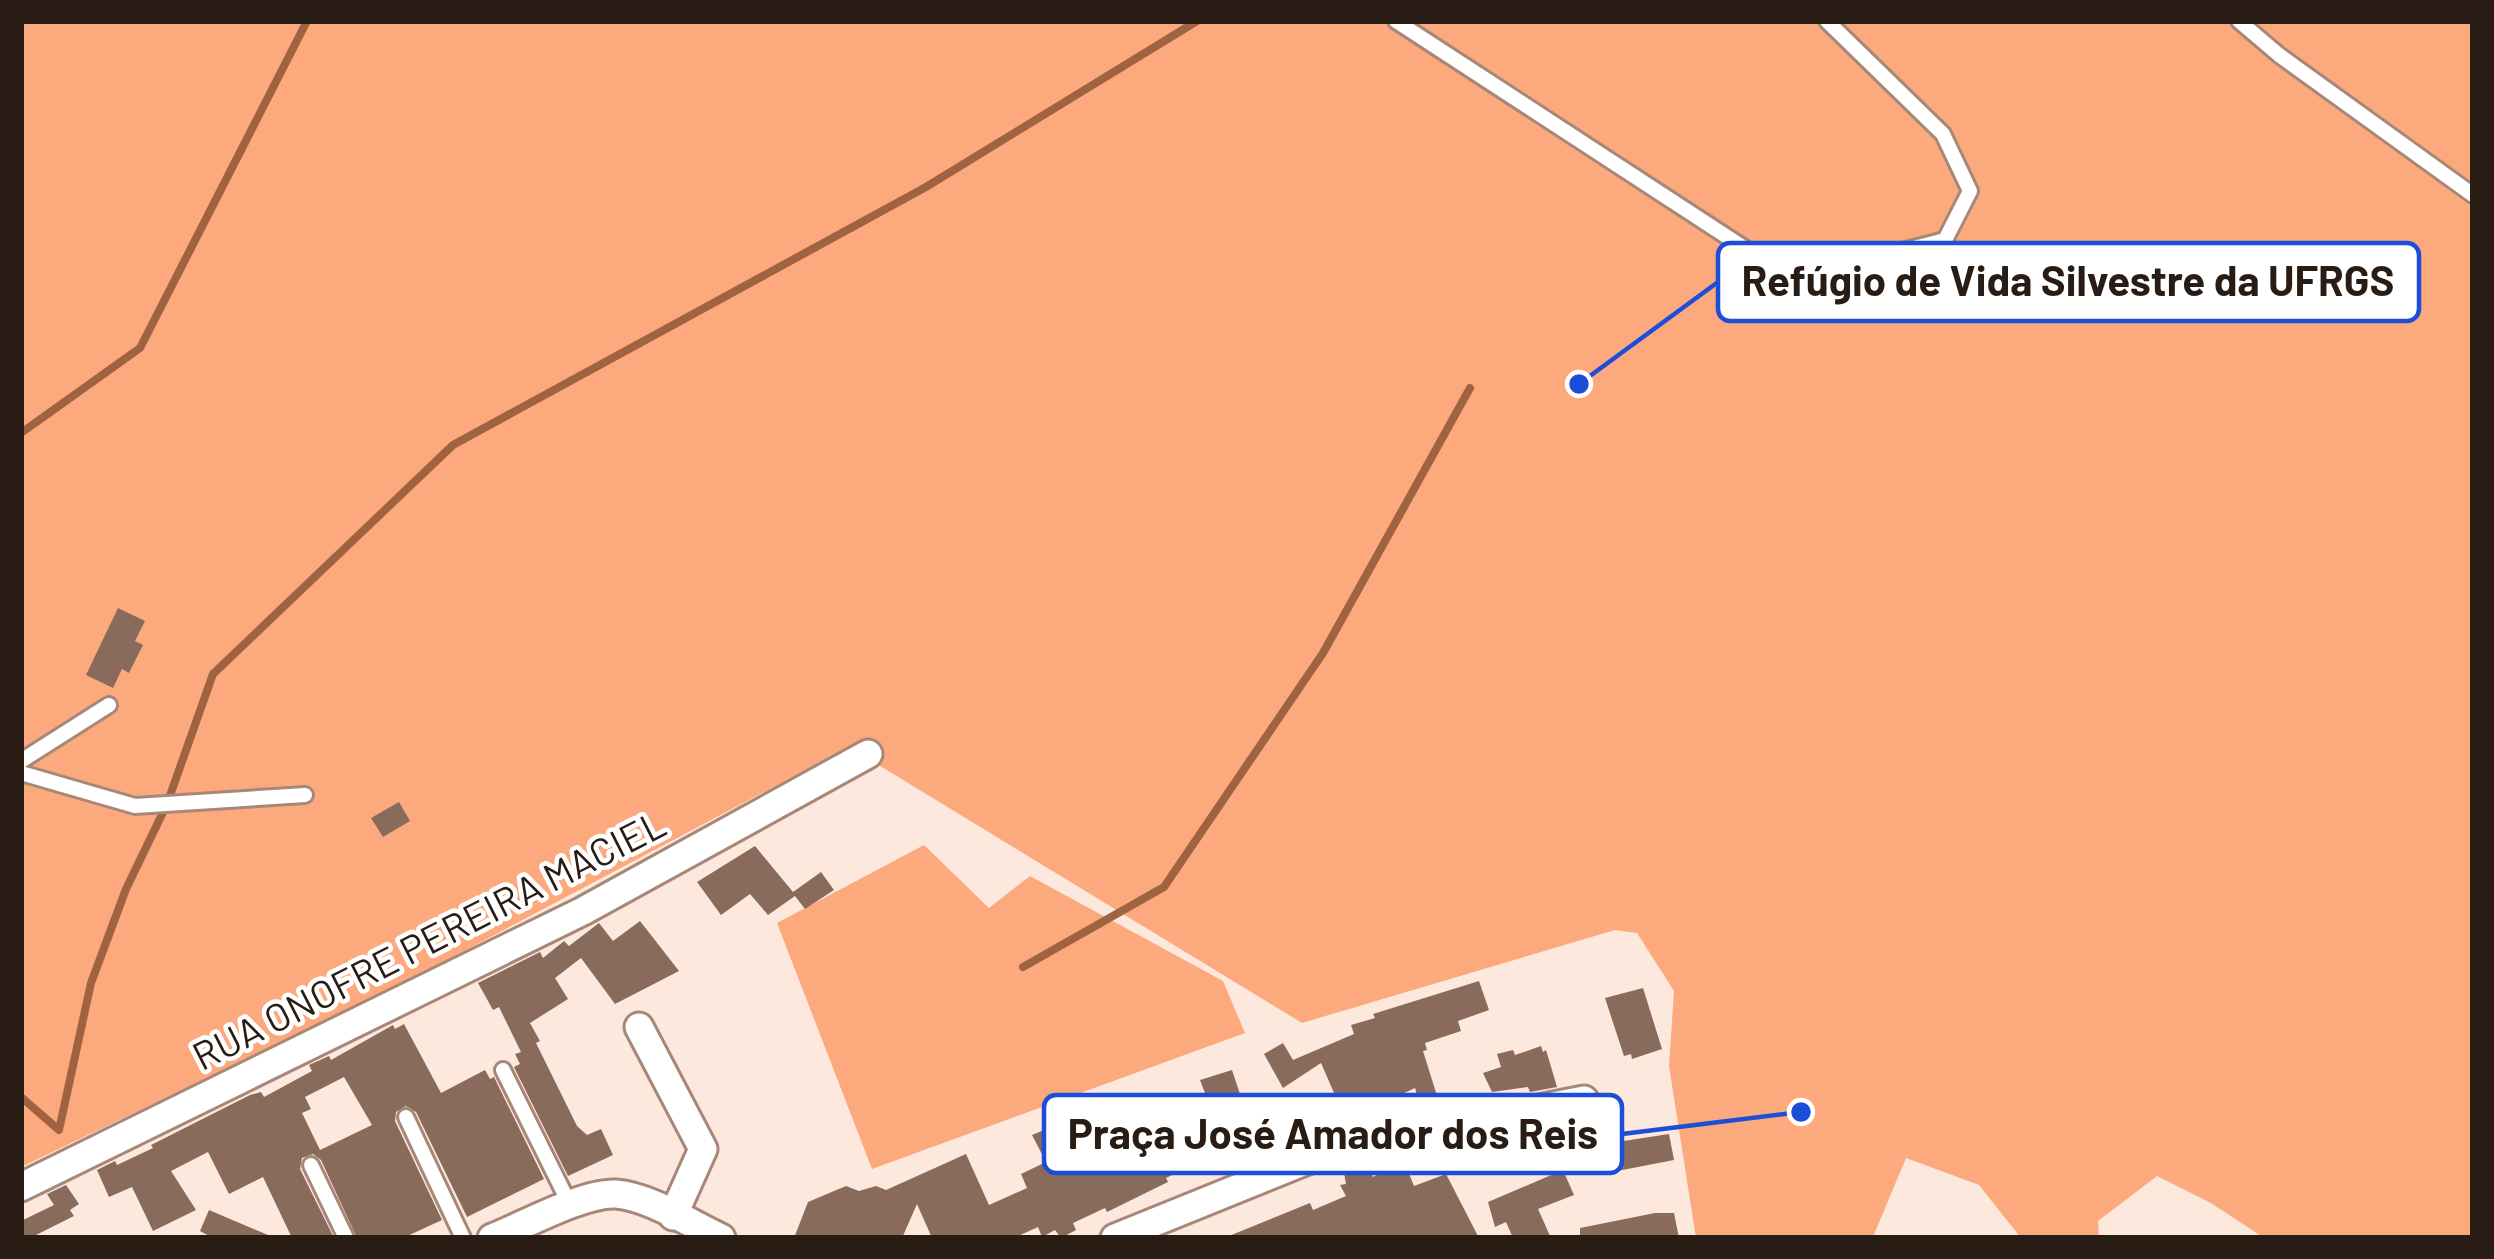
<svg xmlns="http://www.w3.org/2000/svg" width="2494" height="1259" font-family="Barlow,sans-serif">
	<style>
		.green { fill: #fca97d }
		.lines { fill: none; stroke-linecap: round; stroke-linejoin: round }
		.stream { stroke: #9f6341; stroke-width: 8 }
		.building { fill: #896b5b; fill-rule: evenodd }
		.lane-casing { stroke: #a78878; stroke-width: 20 }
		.street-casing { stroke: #a78878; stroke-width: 33 }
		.lane { stroke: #fff; stroke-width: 14 }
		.street { stroke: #fff; stroke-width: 27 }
		.labels { text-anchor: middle; stroke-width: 9; stroke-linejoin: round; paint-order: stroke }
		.street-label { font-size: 39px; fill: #281c15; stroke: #fff }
		.leader { fill: none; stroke: #1d4ed8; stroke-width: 4.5 }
		.callout-dot { fill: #1d4ed8; stroke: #fff; stroke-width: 4.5 }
		.callout { fill: #fff; stroke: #1d4ed8; stroke-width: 4.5 }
		.callout-label { font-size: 42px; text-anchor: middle; font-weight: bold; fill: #281c15 }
	</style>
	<rect width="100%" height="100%" fill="#fde8dd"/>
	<!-- green -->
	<g class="green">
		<polygon points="21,21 2473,21 2473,1238 2264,1238 2211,1203 2157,1176 2098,1221 2099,1238 2021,1238 1979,1185 1906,1158 1873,1237 1696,1238 1669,1066 1674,991 1637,933 1615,930 1302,1023 849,747 387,992 21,1167"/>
		<polygon points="924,845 989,908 1030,876 1223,981 1245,1033 872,1169 777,923"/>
	</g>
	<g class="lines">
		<!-- stream -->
		<g class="stream">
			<polyline points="21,433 140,348 307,21"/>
			<polyline points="1023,967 1164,887 1323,653 1470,388"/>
			<polyline points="21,1097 59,1130 91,983 126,889 167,804 213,674 453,445 926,187 1197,21"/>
		</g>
	</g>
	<!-- building -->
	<g class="building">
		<polygon points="118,608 145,621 135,641 143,645 129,673 122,669 113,688 86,675"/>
		<polygon points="399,802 410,821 383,837 371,818"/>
		<polygon points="755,846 793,892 821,872 834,890 805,909 795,896 768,915 750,894 721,915 697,882"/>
		<polygon points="640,921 679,971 615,1004 581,958 555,978 568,999 530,1023 540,1041 536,1043 577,1126 587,1135 601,1129 613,1155 568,1176 514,1067 520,1064 515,1054 521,1052 499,1007 493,1010 478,983 540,952 543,958 564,941 569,946 599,923 613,941"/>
		<polygon points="1479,981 1489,1010 1458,1021 1461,1031 1425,1043 1427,1050 1423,1051 1438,1099 1420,1105 1415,1088 1331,1127 1303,1137 1301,1132 1277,1144 1268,1127 1338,1102 1321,1063 1283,1088 1264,1054 1283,1043 1293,1060 1354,1034 1351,1025 1375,1018 1373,1014"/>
		<polygon points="1643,988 1662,1049 1632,1059 1631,1054 1624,1056 1605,998"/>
		<path d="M 404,1024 L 441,1093 L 485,1070 L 490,1079 L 494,1077 L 544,1179 L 467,1217 L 416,1112 L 406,1106 L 396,1112 L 395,1121 L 442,1220 L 403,1238 L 357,1238 L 321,1160 L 313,1154 L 302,1158 L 300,1169 L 334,1238 L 292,1238 L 263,1177 L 229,1194 L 208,1152 L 171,1171 L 196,1210 L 153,1231 L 132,1187 L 109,1197 L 97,1170 L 115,1161 L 117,1165 L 153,1148 L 151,1145 L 250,1095 L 261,1092 L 264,1097 L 312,1071 L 309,1065 L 329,1056 L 331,1060 L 393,1025 L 395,1029 ZM 344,1077 L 372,1125 L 320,1150 L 302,1113 L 311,1109 L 305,1097 Z"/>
		<polygon points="1541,1046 1543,1052 1546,1050 1557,1087 1530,1092 1528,1087 1492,1092 1483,1073 1501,1067 1497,1054 1513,1050 1515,1055"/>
		<polygon points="1232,1070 1246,1112 1224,1126 1222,1121 1184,1138 1195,1164 1166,1178 1168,1182 1107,1212 1105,1208 1073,1223 1076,1230 1061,1238 1055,1230 1042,1237 1038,1227 1014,1238 932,1238 917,1204 902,1238 794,1238 808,1202 846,1186 859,1191 876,1186 886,1190 966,1154 989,1205 1027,1188 1021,1174 1046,1162 1032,1135 1095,1109 1106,1133 1137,1118 1141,1127 1205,1093 1200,1080"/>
		<polygon points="1595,1131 1617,1142 1669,1134 1674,1160 1617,1171 1610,1158 1605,1161"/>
		<polygon points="1397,1163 1408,1171 1414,1186 1446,1174 1479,1238 1224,1238 1310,1203 1313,1210 1346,1196 1340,1185 1346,1184 1344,1173 1370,1169 1373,1177"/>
		<polygon points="1563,1170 1574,1195 1538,1209 1551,1238 1513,1238 1506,1222 1495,1227 1488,1202"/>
		<polygon points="66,1185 79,1204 70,1210 74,1216 30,1238 21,1238 21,1221 54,1205 47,1194"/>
		<polygon points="209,1210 275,1238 213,1238 200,1231"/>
		<polygon points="1655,1213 1674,1213 1679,1238 1580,1238 1580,1228"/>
	</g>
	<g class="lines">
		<defs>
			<g id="lane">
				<polyline points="1396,21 1752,253 1855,263 1945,240 1970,191 1943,134 1827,21"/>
				<polyline points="2239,21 2279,55 2473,195"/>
				<polyline points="21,761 109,705"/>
				<polyline points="21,773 135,806 305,795"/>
				<polyline points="503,1070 570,1205"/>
				<polyline points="406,1117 463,1238"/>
				<polyline points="311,1165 346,1238"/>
			</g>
			<g id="street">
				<polyline points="639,1027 703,1149 673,1216"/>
				<polyline points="21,1187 583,911 868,754"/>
				<path d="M 492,1238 C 523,1226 584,1192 616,1194 C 651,1197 690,1224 721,1238"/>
				<polyline points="1115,1238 1335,1149 1584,1100"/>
			</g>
		</defs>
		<!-- lane casing -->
		<use href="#lane" class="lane-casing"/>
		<!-- street casing -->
		<use href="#street" class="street-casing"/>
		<!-- lane -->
		<use href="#lane" class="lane"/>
		<!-- street -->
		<use href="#street" class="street"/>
	</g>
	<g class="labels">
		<!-- street labels -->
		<g class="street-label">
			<text transform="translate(429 940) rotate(-27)" y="14">RUA ONOFRE PEREIRA MACIEL</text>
		</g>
	</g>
	<!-- callouts -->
	<path class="leader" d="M1579 384L1718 282M1801 1112L1622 1134"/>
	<g class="callout-dot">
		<circle cx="1579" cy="384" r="12"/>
		<circle cx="1801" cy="1112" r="12"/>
	</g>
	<g class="callout">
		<rect x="1718" y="243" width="701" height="78" rx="12"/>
		<rect x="1044" y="1095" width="578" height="78" rx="12"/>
	</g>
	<g class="callout-label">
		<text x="2068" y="296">Refúgio de Vida Silvestre da UFRGS</text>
		<text x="1333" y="1149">Praça José Amador dos Reis</text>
	</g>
	<!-- border -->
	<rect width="2494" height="1259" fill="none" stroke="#281c15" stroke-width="48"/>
</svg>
